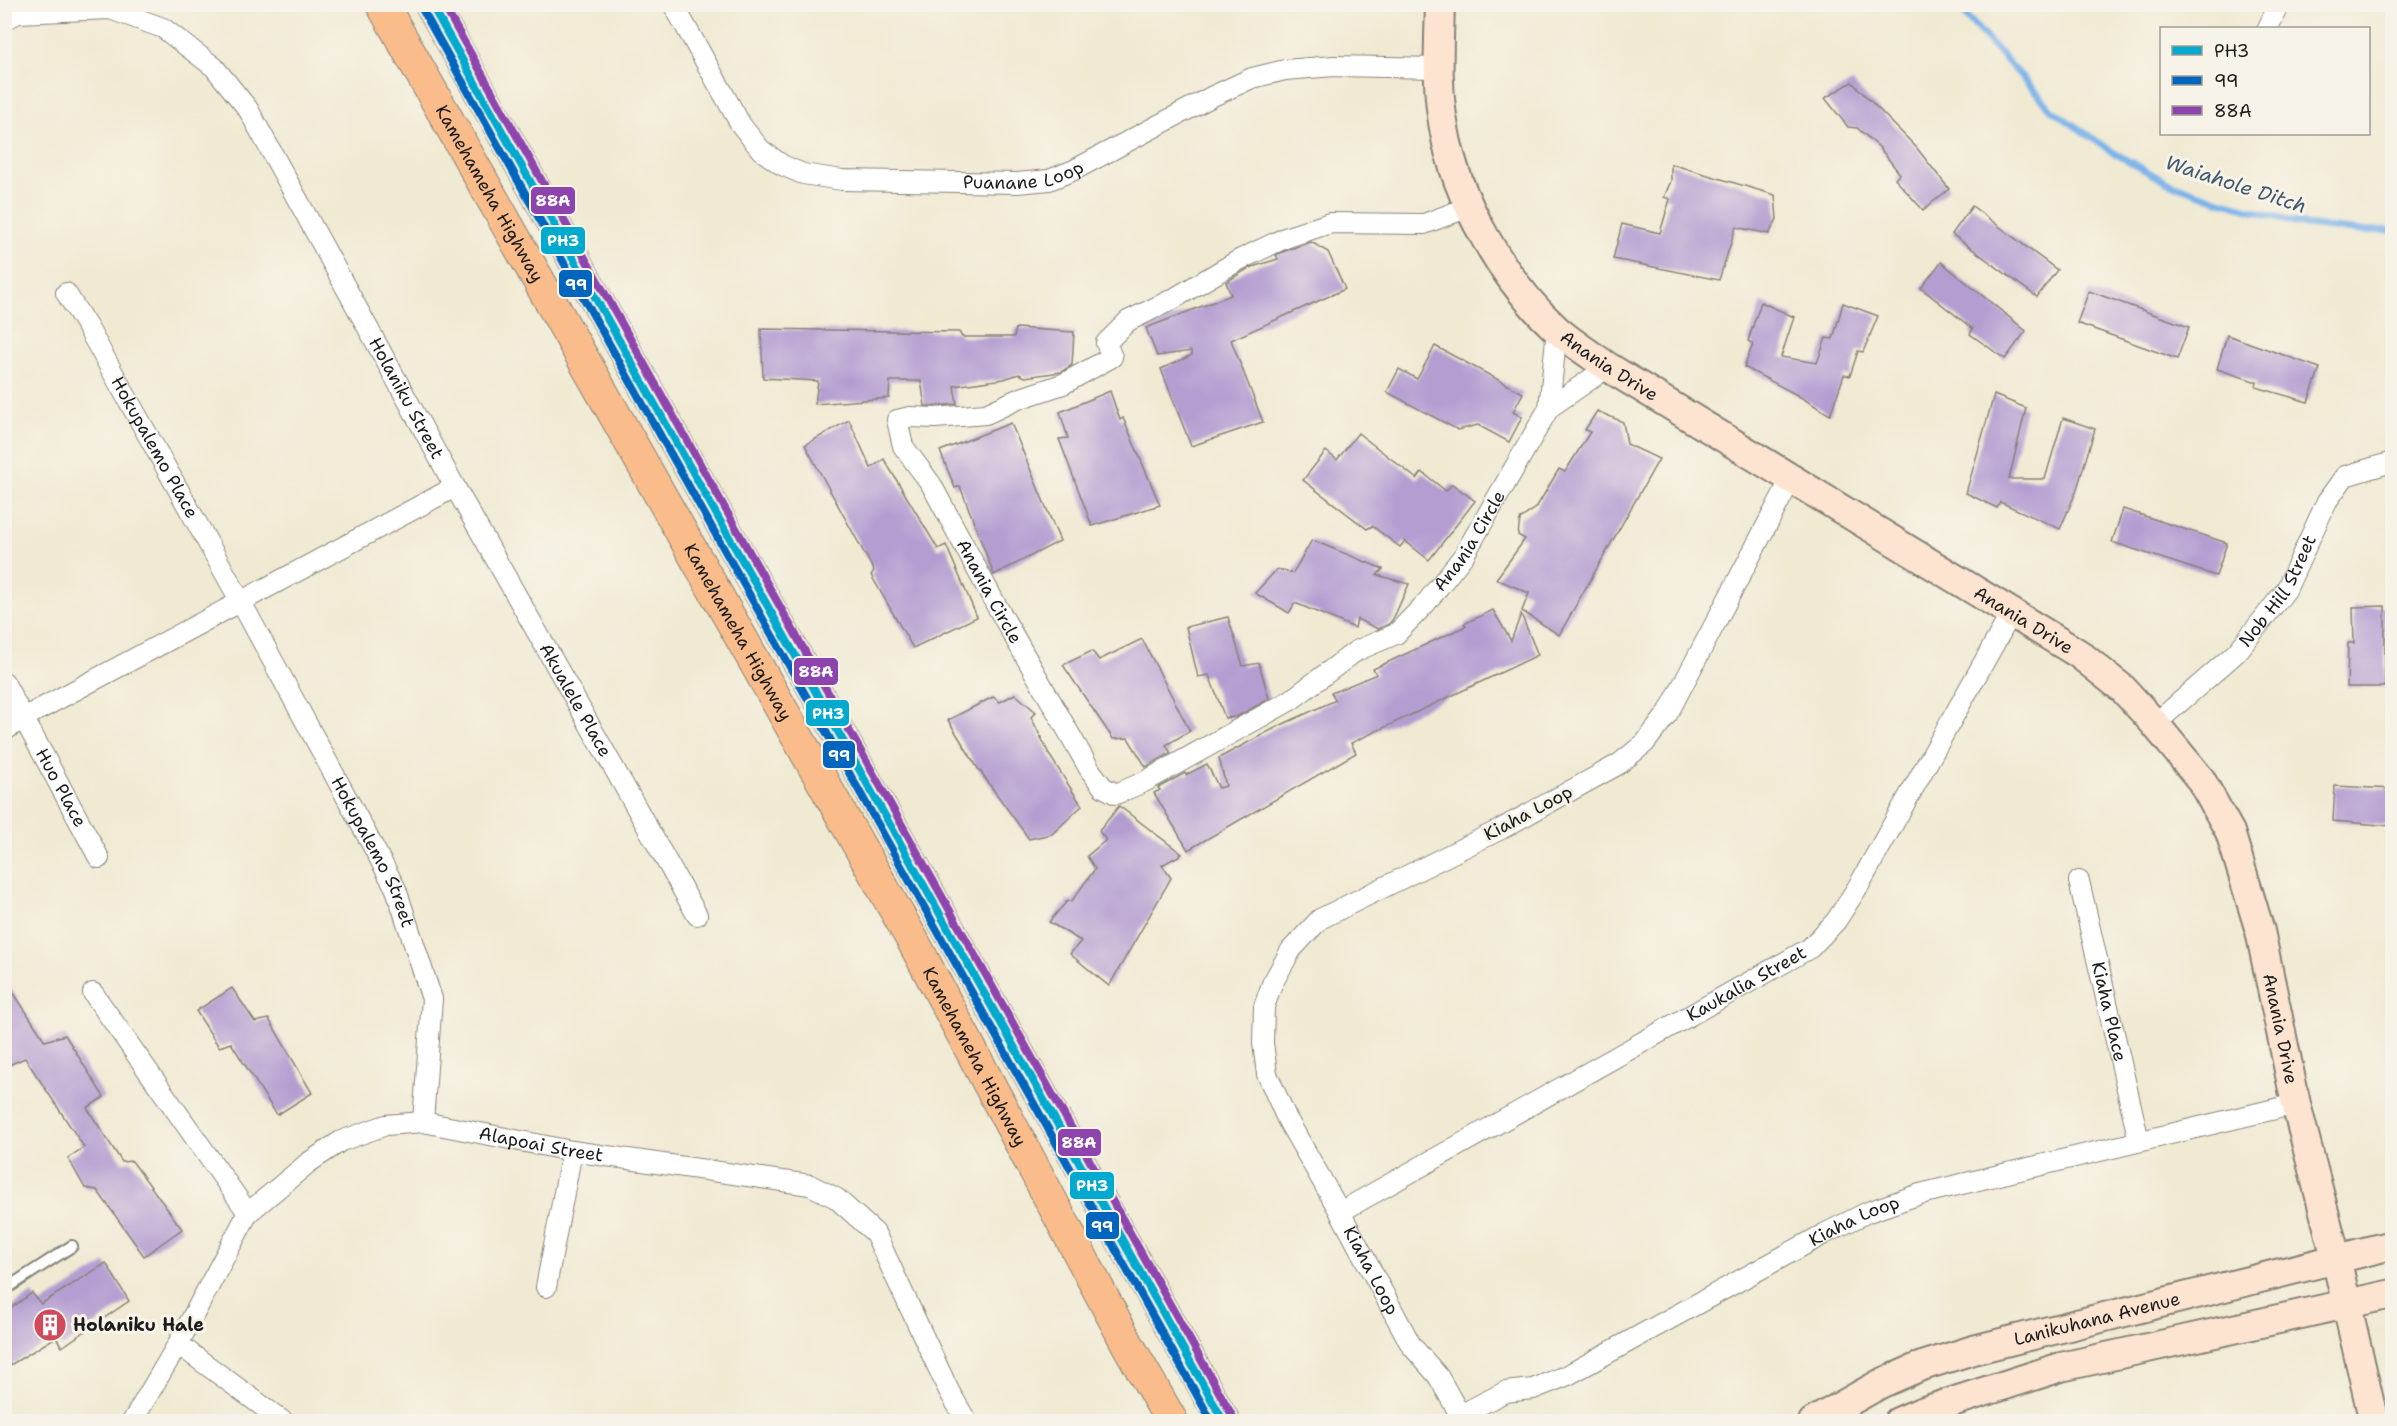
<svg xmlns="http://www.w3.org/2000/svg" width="2397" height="1426" font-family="'Shantell Sans',sans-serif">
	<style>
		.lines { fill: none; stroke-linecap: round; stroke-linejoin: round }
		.stream { stroke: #7bb2ea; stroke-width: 7 }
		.building { fill: #b49dd1 }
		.lane-casing { stroke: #868378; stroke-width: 14 }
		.street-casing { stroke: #868378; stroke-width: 22 }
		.secondary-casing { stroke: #868378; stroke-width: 32 }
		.primary-casing { stroke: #868378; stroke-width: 34 }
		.lane { stroke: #fff; stroke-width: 10 }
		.street { stroke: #fff; stroke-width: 20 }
		.secondary { stroke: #fde4d1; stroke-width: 28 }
		.primary { stroke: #fabc8b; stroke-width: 32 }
		.bus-1-casing { stroke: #f7f3e8; stroke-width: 12 }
		.bus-2-casing { stroke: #f7f3e8; stroke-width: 12 }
		.bus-3-casing { stroke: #f7f3e8; stroke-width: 12 }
		.bus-1 { stroke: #00a9ce; stroke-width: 8 }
		.bus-2 { stroke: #0065bd; stroke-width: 8 }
		.bus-3 { stroke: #8e44ad; stroke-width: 8 }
		.labels { text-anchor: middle; stroke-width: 6; stroke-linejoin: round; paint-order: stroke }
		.street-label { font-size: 18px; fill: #1c1c1c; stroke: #f7f3e8 }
		.poi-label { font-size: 18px; font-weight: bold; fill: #1c1c1c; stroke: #f7f3e8; text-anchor: start }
		.water-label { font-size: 20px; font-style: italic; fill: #42586e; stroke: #f7f3e8 }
		.line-badge { stroke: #f7f3e8; stroke-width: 2 }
		.badge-label { font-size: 16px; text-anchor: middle; font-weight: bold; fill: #fff }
	</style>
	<rect width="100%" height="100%" fill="#f7f3e8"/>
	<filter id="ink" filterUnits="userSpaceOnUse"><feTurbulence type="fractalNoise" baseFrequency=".0167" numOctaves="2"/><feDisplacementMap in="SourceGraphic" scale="12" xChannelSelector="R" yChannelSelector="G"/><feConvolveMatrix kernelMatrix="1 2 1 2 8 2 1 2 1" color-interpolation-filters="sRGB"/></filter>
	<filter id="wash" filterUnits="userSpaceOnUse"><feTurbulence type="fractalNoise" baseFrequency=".008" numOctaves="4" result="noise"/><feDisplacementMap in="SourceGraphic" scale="24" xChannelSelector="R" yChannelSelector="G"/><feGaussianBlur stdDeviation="1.35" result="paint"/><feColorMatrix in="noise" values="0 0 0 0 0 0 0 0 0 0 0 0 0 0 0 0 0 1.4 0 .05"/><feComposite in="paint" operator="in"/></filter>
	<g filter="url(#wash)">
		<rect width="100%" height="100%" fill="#f0ead3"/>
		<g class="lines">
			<!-- stream -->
			<polyline class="stream" points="1955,4 2052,110 2111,151 2166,182 2217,200 2305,225 2361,231 2392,230"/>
		</g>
		<g id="blocks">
			<!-- building -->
			<g class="building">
				<polygon points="1852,82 1916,147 1949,189 1923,210 1895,179 1900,174 1879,147 1857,128 1848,127 1825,98"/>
				<polygon points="1671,164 1775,195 1777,219 1769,234 1736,227 1719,280 1613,259 1622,224 1660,233 1670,199 1664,197 1671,181"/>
				<polygon points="1972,206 2057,270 2037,297 1952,234"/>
				<polygon points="1311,242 1328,252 1345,289 1231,340 1263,422 1191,446 1161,369 1192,355 1191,351 1157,356 1146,328 1231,295 1226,282 1249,268 1278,259 1276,255 1290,249"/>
				<polygon points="1941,262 2026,331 2005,359 1970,334 1973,329 1921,288"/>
				<polygon points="2089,291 2189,327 2177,359 2077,323"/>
				<polygon points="1761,302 1794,317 1781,357 1817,363 1826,338 1833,339 1843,303 1878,316 1863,352 1858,351 1850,376 1844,375 1830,415 1797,395 1744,367 1753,344 1748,341"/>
				<polygon points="1016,328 1074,332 1072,365 1061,372 1025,377 1019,374 1004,379 954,386 957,404 935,406 925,406 921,381 890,381 889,398 815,404 818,381 763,378 761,329 959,332 962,337 1014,337"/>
				<polygon points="2227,335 2320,368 2308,402 2256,387 2257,382 2217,369"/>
				<polygon points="1435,346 1523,393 1513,412 1522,417 1509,442 1478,425 1458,430 1387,392 1399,369 1417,379"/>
				<polygon points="1110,391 1120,420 1123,418 1160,505 1092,526 1059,439 1068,438 1060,412"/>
				<polygon points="1994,395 2026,408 2009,479 2045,479 2063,418 2095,429 2076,492 2060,529 2000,502 1997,508 1966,493"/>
				<polygon points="1597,411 1623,422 1627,444 1659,459 1559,635 1522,611 1529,593 1496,579 1525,539 1518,535 1520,519 1536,508 1559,469 1565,472 1590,432 1585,430"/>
				<polygon points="849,420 871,468 884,459 938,549 946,545 977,617 913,648 871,575 874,571 805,445"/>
				<polygon points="1011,423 1060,541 994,575 960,486 955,488 940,451"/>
				<polygon points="1358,433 1417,479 1422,472 1446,491 1452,484 1475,501 1429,560 1405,541 1400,547 1372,526 1367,529 1303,480 1326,451 1337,460"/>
				<polygon points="2123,509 2227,543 2216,576 2112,542"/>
				<polygon points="1312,540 1383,569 1377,575 1409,584 1393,619 1389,624 1378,629 1357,619 1355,628 1295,603 1289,613 1255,593 1277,569 1293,573"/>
				<polygon points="2385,606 2385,687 2347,687 2348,643 2354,643 2353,607"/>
				<polygon points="1493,610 1511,641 1521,614 1538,655 1351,743 1356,753 1188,850 1154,793 1160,790 1158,788 1185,773 1186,775 1207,764 1219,788 1226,786 1219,758 1279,726 1336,700 1331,693 1377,674 1373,669 1466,626 1464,624"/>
				<polygon points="1228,617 1243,666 1259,663 1269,699 1236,717 1225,718 1209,675 1198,677 1186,627"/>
				<polygon points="1142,639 1190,731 1166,745 1171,753 1146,767 1128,738 1113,739 1063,665 1092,651 1099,660"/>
				<polygon points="1015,694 1036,712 1031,717 1050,756 1082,806 1052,834 1029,839 977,767 948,720 993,697 1000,702"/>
				<polygon points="2335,786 2392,789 2392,826 2333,821"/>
				<polygon points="1119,806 1182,854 1162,865 1171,878 1109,986 1070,954 1081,941 1049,922 1068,900 1071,902 1095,869 1087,856 1106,840 1099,831"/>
				<polygon points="4,978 45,1041 65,1035 104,1097 87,1108 122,1162 132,1161 182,1229 144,1256 97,1190 85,1188 68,1158 84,1147 25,1058 4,1067"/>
				<polygon points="232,988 255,1022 269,1019 312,1093 277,1115 231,1043 219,1047 196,1011"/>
				<polygon points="106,1263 129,1301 62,1347 56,1337 4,1369 4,1313 32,1293 41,1304"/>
			</g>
		</g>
	</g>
	<g filter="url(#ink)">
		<use href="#blocks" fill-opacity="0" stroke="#868378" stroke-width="1.5"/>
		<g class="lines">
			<defs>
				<polyline id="lane" points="4,1290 72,1246"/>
				<g id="street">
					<path id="s1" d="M 673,4 L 741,125 L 761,150 L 782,165 L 803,174 L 842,180 L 1017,183 L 1049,180 L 1074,170 L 1213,96 L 1252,78 L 1285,70 L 1334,66 L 1438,68"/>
					<path id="s2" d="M 4,20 L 18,13 L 110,9 L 163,28 L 214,67 L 248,109 L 455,487 L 697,915"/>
					<polyline points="2268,28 2279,4"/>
					<path id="s3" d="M 1469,207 L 1424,224 L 1330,223 L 1285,238 L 1239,260 L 1173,299 L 1128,321 L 1106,343 L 1112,357 L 1063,384 L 1018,399 L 986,414 L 935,418 L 910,417 L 897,420 L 903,446 L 931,484 L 995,603 L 1090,770 L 1103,787 L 1116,794 L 1144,782 L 1291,700 L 1356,651 L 1396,634 L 1426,603 L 1464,555 L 1549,408 L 1608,367"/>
					<path id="s4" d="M 66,293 L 88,328 L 241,602 L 396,889 L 432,999 L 423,1122"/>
					<polyline points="1549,408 1557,329"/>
					<path id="s5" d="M 1791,479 L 1668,713 L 1645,743 L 1619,764 L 1501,829 L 1320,919 L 1291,950 L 1272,984 L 1264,1007 L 1263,1043 L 1267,1074 L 1287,1119 L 1340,1212 L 1411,1345 L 1438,1376 L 1460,1415 L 1505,1392 L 1533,1389 L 1568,1375 L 1824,1234 L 1868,1212 L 1920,1194 L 2296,1104"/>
					<path id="s6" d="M 4,682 L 99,858"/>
					<path id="s7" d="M 2155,724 L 2237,652 L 2286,590 L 2327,501 L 2345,476 L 2392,462"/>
					<polyline points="4,731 25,717 455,487"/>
					<path id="s8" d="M 2079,881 L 2139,1141"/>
					<polyline points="93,993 248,1213"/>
					<path id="s9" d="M 1340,1212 L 1810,948 L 1836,921 L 1859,885 L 2012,612"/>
					<polyline points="546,1287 572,1151"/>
					<polyline points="178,1344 284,1422"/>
					<path id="s10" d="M 132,1422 L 178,1344 L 248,1213 L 308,1163 L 341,1141 L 386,1125 L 423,1122 L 572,1151 L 810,1185 L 836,1198 L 875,1233 L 949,1391 L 967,1422"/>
				</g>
				<g id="secondary">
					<path id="s11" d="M 1440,4 C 1439,45 1436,87 1444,128 C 1456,199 1503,280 1556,329 C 1572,343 1591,355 1608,367 L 2079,654 L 2123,689 L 2155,724 L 2201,780 L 2230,832 L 2260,931 L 2296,1104 L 2336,1258 L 2374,1422"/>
					<path id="s12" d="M 1813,1422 L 1880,1384 L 1919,1367 L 1973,1350 L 2392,1245"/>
					<polyline points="1898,1422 1921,1412 2061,1367 2392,1294"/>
				</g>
				<g id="primary">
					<path id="s13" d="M 382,4 L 913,941 L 1128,1345 L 1172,1422"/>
					<polyline points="431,4 1224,1422"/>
				</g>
			</defs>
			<!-- lane casing -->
			<use href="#lane" class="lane-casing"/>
			<!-- street casing -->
			<use href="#street" class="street-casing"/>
			<!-- secondary casing -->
			<use href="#secondary" class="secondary-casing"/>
			<!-- primary casing -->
			<use href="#primary" class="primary-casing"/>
			<!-- lane -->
			<use href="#lane" class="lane"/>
			<!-- street -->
			<use href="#street" class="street"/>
			<!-- secondary -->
			<use href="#secondary" class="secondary"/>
			<!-- primary -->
			<use href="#primary" class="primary"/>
			<defs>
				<polyline id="bus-1" points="431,4 1224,1422"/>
				<polyline id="bus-2" points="422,9 1212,1422"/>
				<polyline id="bus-3" points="443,4 1233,1417"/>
			</defs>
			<!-- bus-1 casing -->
			<use href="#bus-1" class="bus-1-casing"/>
			<!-- bus-2 casing -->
			<use href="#bus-2" class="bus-2-casing"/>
			<!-- bus-3 casing -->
			<use href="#bus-3" class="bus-3-casing"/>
			<!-- bus-1 -->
			<use href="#bus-1" class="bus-1"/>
			<!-- bus-2 -->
			<use href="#bus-2" class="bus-2"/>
			<!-- bus-3 -->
			<use href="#bus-3" class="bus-3"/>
		</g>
	</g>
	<!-- icons -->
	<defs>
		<symbol id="building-disc" viewBox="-11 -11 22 22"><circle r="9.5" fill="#d1495b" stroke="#f7f3e8"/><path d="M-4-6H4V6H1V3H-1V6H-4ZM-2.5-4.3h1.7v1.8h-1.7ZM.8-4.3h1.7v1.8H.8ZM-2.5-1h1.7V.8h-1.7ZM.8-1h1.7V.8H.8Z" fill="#fff"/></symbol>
	</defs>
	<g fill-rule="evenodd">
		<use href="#building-disc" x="31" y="1306" width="38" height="38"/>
	</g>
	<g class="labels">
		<!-- street labels -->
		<g class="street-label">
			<text dy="6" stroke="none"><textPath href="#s1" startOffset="441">Puanane Loop</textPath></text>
			<text dy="6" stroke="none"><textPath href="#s13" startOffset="218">Kamehameha Highway</textPath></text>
			<text dy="6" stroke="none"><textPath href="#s11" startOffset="423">Anania Drive</textPath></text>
			<text dy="6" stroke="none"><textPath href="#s2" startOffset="612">Holaniku Street</textPath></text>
			<text dy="6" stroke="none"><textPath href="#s4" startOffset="178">Hokupalemo Place</textPath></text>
			<text dy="6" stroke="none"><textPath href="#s3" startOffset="1522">Anania Circle</textPath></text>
			<text dy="6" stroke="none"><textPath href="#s7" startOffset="183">Nob Hill Street</textPath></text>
			<text dy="6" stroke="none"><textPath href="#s3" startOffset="838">Anania Circle</textPath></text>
			<text dy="6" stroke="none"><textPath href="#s11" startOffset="909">Anania Drive</textPath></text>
			<text dy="6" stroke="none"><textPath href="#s13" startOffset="722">Kamehameha Highway</textPath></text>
			<text dy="6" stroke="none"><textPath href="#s2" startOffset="958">Akualele Place</textPath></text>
			<text dy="6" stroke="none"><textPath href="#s6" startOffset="120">Huo Place</textPath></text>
			<text transform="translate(1528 813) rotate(-28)" y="6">Kiaha Loop</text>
			<text dy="6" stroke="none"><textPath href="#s4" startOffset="638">Hokupalemo Street</textPath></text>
			<text dy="6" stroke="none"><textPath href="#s9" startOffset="466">Kaukalia Street</textPath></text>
			<text dy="6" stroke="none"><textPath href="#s8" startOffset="134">Kiaha Place</textPath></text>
			<text dy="6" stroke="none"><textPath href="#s11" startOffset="1413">Anania Drive</textPath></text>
			<text dy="6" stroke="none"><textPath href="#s13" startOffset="1208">Kamehameha Highway</textPath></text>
			<text dy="6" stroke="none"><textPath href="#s10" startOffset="562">Alapoai Street</textPath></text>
			<text dy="6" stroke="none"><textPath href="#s5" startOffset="1680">Kiaha Loop</textPath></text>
			<text dy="6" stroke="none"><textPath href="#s5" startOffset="1068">Kiaha Loop</textPath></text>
			<text dy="6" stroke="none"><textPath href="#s12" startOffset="304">Lanikuhana Avenue</textPath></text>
		</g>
		<!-- poi labels -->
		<g class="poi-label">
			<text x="73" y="1331">Holaniku Hale</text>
		</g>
		<!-- water labels -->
		<g class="water-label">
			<text transform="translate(2236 184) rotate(18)" y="7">Waiahole Ditch</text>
		</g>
	</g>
	<g class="line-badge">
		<rect x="530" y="186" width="46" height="29" rx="6" fill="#8e44ad"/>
		<rect x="540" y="226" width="46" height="29" rx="6" fill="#00a9ce"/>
		<rect x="558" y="269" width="35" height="29" rx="6" fill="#0065bd"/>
		<rect x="793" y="657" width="46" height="29" rx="6" fill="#8e44ad"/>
		<rect x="805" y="699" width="45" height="28" rx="6" fill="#00a9ce"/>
		<rect x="822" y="740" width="34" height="29" rx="6" fill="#0065bd"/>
		<rect x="1057" y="1128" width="45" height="29" rx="6" fill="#8e44ad"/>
		<rect x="1069" y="1171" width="46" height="29" rx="6" fill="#00a9ce"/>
		<rect x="1085" y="1211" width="35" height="29" rx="6" fill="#0065bd"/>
	</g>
	<g class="badge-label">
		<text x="553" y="206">88A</text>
		<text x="563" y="246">PH3</text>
		<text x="576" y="290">99</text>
		<text x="816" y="677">88A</text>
		<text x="828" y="719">PH3</text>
		<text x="839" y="761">99</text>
		<text x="1079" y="1148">88A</text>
		<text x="1092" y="1191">PH3</text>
		<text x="1102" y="1232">99</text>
	</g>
	<!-- margin -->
	<rect width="2397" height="1426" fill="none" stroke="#f7f3e8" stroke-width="24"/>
	<!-- legend -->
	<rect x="2160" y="27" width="210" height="108" fill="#f7f3e8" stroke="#9f9d96" stroke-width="1.5"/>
	<rect x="2172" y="46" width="30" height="9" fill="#00a9ce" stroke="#9f9d96" stroke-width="1.5"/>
	<text x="2214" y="57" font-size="18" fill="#1c1c1c">PH3</text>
	<rect x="2172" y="76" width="30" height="9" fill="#0065bd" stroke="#9f9d96" stroke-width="1.5"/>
	<text x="2214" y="87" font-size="18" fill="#1c1c1c">99</text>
	<rect x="2172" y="106" width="30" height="9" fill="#8e44ad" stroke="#9f9d96" stroke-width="1.5"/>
	<text x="2214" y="117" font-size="18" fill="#1c1c1c">88A</text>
</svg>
